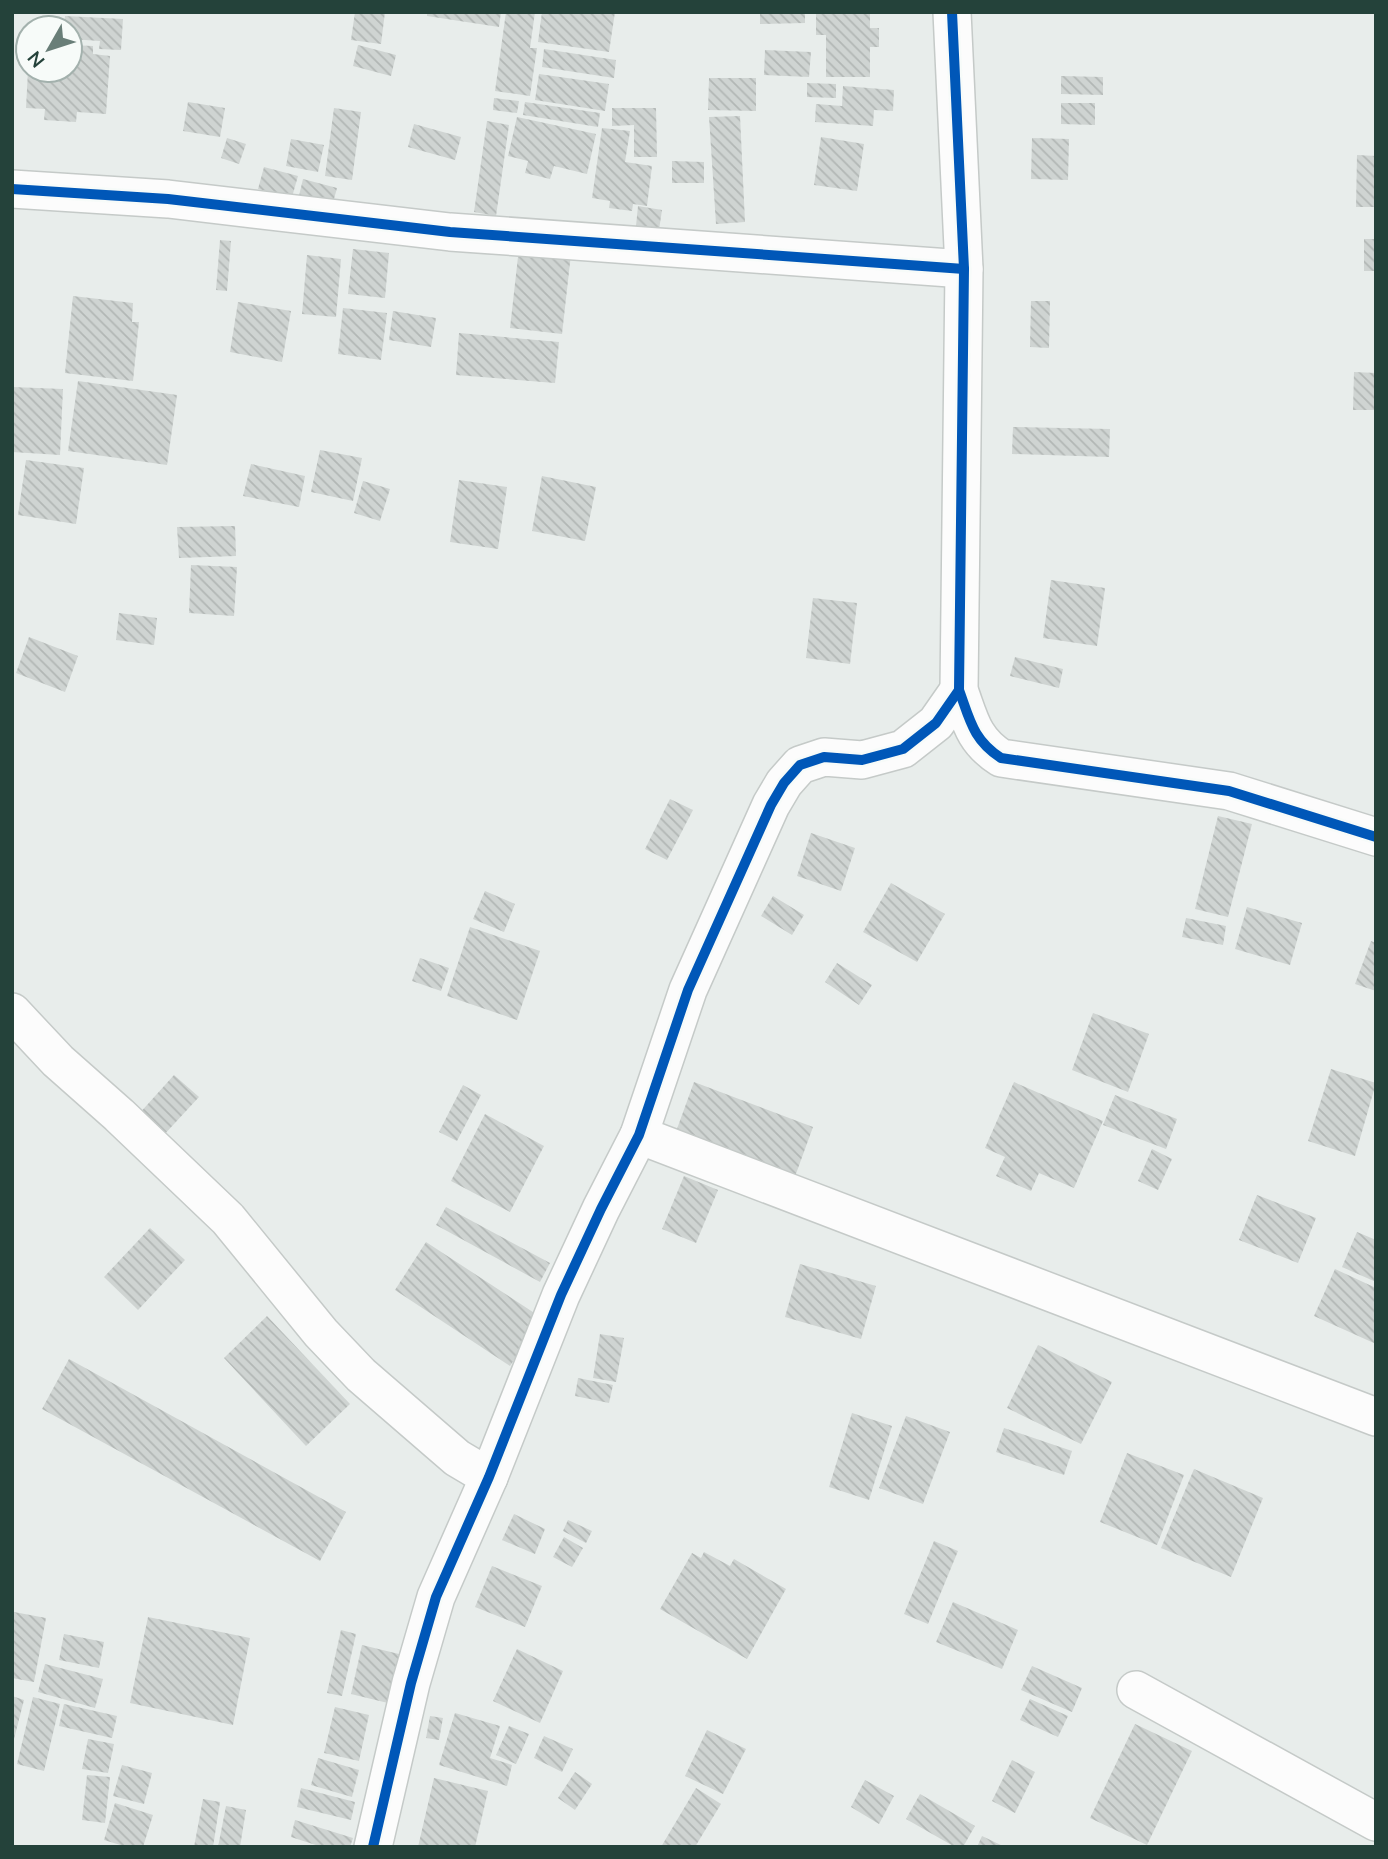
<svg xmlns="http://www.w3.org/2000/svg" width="1388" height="1859" font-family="Mulish,sans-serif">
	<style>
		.building { fill: url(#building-back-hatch) }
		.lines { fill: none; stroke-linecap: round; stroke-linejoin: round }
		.minor-casing { stroke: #c5cac8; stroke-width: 40 }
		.minor { stroke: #fcfcfc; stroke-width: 37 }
		.cycleway-casing { stroke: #f7fbf9; stroke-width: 15 }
		.cycleway { stroke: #0057b8; stroke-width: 10 }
	</style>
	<defs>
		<pattern id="building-back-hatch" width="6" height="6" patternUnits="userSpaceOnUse" patternTransform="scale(1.75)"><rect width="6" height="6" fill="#cfd4d2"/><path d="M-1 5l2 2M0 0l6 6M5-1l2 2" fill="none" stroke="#b2b7b5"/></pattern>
	</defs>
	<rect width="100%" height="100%" fill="#e8edeb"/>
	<!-- building -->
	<g class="building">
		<polygon points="355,12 385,12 381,44 351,40"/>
		<polygon points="427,12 501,12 499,27 427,16"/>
		<polygon points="506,12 535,12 530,48 537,48 530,96 495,91"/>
		<polygon points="542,12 615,12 609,52 538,42"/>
		<polygon points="760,12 805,12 805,23 760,24"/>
		<polygon points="816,12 870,12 870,28 879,28 879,47 870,47 870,77 826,77 826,35 816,35"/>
		<polygon points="65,16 123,19 121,50 99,49 100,41 70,39 70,28 64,28"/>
		<polygon points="70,45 93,46 93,54 110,56 106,114 77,112 76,122 44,120 45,109 26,108 28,70 70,70"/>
		<polygon points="358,45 396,55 391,76 353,66"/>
		<polygon points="544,49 616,60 614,78 542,67"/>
		<polygon points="765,50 811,52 809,77 764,75"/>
		<polygon points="539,74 609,84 605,111 535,100"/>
		<polygon points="1061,76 1103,77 1103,95 1061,94"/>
		<polygon points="709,78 756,78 756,111 708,110"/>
		<polygon points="807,83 836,84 836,98 807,97"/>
		<polygon points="843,86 894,90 893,111 874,110 873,126 815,122 816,104 842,106"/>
		<polygon points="494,98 519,101 517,113 493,110"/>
		<polygon points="188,102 225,108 220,137 183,131"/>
		<polygon points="525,102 600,113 598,127 523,115"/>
		<polygon points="1061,103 1095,103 1095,125 1061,124"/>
		<polygon points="334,108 361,112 352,180 325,176"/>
		<polygon points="612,108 656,108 657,157 634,157 634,125 612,126"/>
		<polygon points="740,116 745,222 716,224 709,117"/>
		<polygon points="517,117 596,134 587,174 554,166 550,179 525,173 528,161 508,156"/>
		<polygon points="487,121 509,125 496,216 474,212"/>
		<polygon points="414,124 461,137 455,160 408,147"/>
		<polygon points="602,128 630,131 625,162 652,166 647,206 633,204 632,211 609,208 610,201 592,198"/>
		<polygon points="821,137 864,144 857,191 814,185"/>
		<polygon points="227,138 246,144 239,164 221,158"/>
		<polygon points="1032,138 1069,139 1068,180 1031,179"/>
		<polygon points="291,139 324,145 318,172 286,166"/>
		<polygon points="1357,155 1376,156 1376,207 1356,207"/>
		<polygon points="672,161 704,162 704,183 672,183"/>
		<polygon points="264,167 298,176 292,197 258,189"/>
		<polygon points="303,179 337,188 331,210 298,200"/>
		<polygon points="638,206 662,210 659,230 636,226"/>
		<rect x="1364" y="239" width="12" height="32"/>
		<polygon points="220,240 231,241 227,291 216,290"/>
		<polygon points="519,248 571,254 562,334 510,328"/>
		<polygon points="353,249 389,253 385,298 348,294"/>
		<polygon points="307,255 341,259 336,317 302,314"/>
		<polygon points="73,296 133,303 132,322 139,322 133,381 65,373"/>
		<polygon points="1031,301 1050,301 1049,348 1030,347"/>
		<polygon points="238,302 291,311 282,362 230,352"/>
		<polygon points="343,308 387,313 381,360 338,354"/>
		<polygon points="393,311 436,318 431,347 389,340"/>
		<polygon points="459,333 559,342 555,383 456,375"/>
		<polygon points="1354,372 1376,373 1376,410 1353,410"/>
		<polygon points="78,381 177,395 167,465 68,451"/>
		<polygon points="12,387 63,389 60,455 12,452"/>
		<polygon points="1013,427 1110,429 1109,457 1012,454"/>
		<polygon points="320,450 362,458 353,501 311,492"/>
		<polygon points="26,460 84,468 76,524 18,515"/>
		<polygon points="251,464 305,476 299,507 243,496"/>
		<polygon points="542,476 596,487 585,541 532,531"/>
		<polygon points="459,480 507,487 498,549 450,542"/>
		<polygon points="363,481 390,489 380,521 354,513"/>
		<polygon points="235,526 236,556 179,558 177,527"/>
		<polygon points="191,565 237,567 234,616 189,613"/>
		<polygon points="1051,580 1105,588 1097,646 1043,638"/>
		<polygon points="813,598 857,603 850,664 806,658"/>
		<polygon points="119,613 157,618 154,645 116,640"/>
		<polygon points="29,637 78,656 65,692 16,673"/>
		<polygon points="1015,657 1063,669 1059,688 1010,676"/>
		<polygon points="670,799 693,810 667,860 645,849"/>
		<polygon points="1218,816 1252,824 1228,917 1195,909"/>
		<polygon points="811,833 855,848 841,891 797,876"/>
		<polygon points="891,883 945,914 917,962 863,932"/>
		<polygon points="485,891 515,904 504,932 473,919"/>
		<polygon points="773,896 804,915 792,935 761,916"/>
		<polygon points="1247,907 1302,923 1290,965 1235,949"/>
		<polygon points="1186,918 1226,926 1223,945 1182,937"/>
		<polygon points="470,927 540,951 517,1020 447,996"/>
		<polygon points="1371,941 1376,943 1376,991 1355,984"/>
		<polygon points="420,958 449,968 441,991 412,981"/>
		<polygon points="837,963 872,985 859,1005 825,982"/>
		<polygon points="1093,1013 1149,1034 1128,1092 1072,1070"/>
		<polygon points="1331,1069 1376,1083 1355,1156 1308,1141"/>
		<polygon points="174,1075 199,1097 162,1137 138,1115"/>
		<polygon points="694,1082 813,1127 793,1182 674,1137"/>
		<polygon points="1014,1082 1103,1121 1074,1188 1039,1173 1031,1191 996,1176 1005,1157 985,1148"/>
		<polygon points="463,1085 481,1095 457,1141 439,1132"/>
		<polygon points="1115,1095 1177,1119 1166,1149 1103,1125"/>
		<polygon points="485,1114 544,1146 510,1212 451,1181"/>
		<polygon points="1152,1149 1172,1159 1158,1190 1138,1181"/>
		<polygon points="684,1176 718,1190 696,1243 662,1229"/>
		<polygon points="1257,1195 1316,1218 1298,1263 1239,1240"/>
		<polygon points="446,1207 550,1263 540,1282 436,1225"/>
		<polygon points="150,1228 185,1260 138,1310 104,1277"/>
		<polygon points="1357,1232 1376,1240 1376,1282 1342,1267"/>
		<polygon points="426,1242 542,1318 510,1366 395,1290"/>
		<polygon points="800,1264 876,1286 861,1339 785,1317"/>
		<polygon points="1335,1269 1376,1288 1376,1344 1314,1316"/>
		<polygon points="267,1316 350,1404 306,1446 224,1358"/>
		<polygon points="600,1334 624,1338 616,1382 593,1378"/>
		<polygon points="1038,1345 1112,1382 1081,1444 1007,1408"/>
		<polygon points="69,1359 346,1512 320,1561 42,1409"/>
		<polygon points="578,1378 613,1385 609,1403 575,1396"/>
		<polygon points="852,1413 892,1426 869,1500 829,1487"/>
		<polygon points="906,1416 950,1432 923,1504 879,1488"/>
		<polygon points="1004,1428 1072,1451 1064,1475 996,1452"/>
		<polygon points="1127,1453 1184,1475 1157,1545 1100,1522"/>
		<polygon points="1194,1469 1263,1498 1231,1577 1161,1548"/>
		<polygon points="514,1514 545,1529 535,1554 502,1540"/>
		<polygon points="568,1520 592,1531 586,1543 563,1531"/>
		<polygon points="564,1537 583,1548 572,1567 553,1557"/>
		<polygon points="934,1541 958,1551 928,1624 904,1614"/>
		<polygon points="704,1552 730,1566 734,1559 786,1589 747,1659 660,1609 692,1553 701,1558"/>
		<polygon points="492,1566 542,1586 525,1627 475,1607"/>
		<polygon points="953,1602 1018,1630 1002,1669 936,1642"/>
		<polygon points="14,1612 46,1618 34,1682 12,1678"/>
		<polygon points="148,1617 250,1638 233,1725 130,1703"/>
		<polygon points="341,1630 356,1634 342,1696 327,1693"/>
		<polygon points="64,1634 104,1642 99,1668 59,1660"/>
		<polygon points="362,1645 403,1655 392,1704 351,1694"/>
		<polygon points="517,1649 563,1671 540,1723 493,1701"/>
		<polygon points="45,1664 103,1679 95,1708 38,1692"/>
		<polygon points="1032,1666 1082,1688 1072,1712 1021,1690"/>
		<polygon points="12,1696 24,1700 13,1743 12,1743"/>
		<polygon points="33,1697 60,1704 44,1771 17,1764"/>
		<polygon points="1030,1699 1068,1716 1058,1737 1020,1720"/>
		<polygon points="64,1704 117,1716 112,1738 59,1726"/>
		<polygon points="335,1707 369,1715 359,1761 324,1753"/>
		<polygon points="455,1713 500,1726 490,1758 512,1765 507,1786 439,1765"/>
		<polygon points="430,1716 443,1718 439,1740 426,1738"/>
		<polygon points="1135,1724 1192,1751 1147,1845 1090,1818"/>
		<polygon points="509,1726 529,1734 516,1764 496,1755"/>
		<polygon points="707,1730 746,1749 723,1794 685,1776"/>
		<polygon points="544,1736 573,1749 562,1772 534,1758"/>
		<polygon points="88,1739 114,1744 108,1773 82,1769"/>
		<polygon points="318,1758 359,1770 352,1797 311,1785"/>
		<polygon points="1012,1760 1035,1772 1015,1813 992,1801"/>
		<polygon points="122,1765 152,1773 144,1804 113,1796"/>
		<polygon points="575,1772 592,1784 575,1810 558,1798"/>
		<polygon points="87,1775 110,1777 105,1823 82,1820"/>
		<polygon points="434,1778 488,1791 475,1847 418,1847"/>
		<polygon points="865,1780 894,1796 879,1824 851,1807"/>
		<polygon points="301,1788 355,1802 351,1820 297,1807"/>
		<polygon points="696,1788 721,1804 695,1847 661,1847"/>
		<polygon points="920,1794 975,1826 963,1847 955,1847 906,1819"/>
		<polygon points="203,1799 220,1802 213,1847 194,1847"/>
		<polygon points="115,1803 153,1815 143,1847 127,1847 104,1840"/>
		<polygon points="226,1806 246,1810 240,1847 218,1847"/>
		<polygon points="295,1820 353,1838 350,1847 322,1847 291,1837"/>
		<polygon points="982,1836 1005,1847 977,1847"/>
	</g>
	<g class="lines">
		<defs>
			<g id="minor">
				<path d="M 952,12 L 964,269 L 959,690 C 970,720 973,740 1001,758 L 1229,791 L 1376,837"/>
				<polyline points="12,189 168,199 450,232 964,269"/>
				<polyline points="12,1012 58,1061 119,1115 228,1219 321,1333 361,1375 457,1458 489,1477"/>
				<polyline points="639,1135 1376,1417"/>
				<polyline points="1136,1690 1376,1822"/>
				<polyline points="373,1847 411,1683 436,1597 489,1477 561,1295 601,1209 639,1135 688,990 771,805 784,783 800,765 824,757 862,760 903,749 936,723 959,690"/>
			</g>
		</defs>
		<!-- minor casing -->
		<use href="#minor" class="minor-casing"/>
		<!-- minor -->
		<use href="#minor" class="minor"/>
		<defs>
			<g id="cycleway">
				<path d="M 952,12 L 964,269 L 959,690 C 970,720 973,740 1001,758 L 1229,791 L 1376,837"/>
				<polyline points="12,189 168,199 450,232 964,269"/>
				<polyline points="373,1847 411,1683 436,1597 489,1477 561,1295 601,1209 639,1135 688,990 771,805 784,783 800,765 824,757 862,760 903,749 936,723 959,690"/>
			</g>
		</defs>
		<!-- cycleway casing -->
		<use href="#cycleway" class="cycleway-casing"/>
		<!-- cycleway -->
		<use href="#cycleway" class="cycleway"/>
	</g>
	<!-- border -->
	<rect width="1388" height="1859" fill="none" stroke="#24423a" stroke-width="28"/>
	<!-- north arrow -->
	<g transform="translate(49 49) rotate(231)"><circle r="33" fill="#f7fbf9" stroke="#a3b1ad" stroke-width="2"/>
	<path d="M0-5L12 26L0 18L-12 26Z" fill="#697e78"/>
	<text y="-10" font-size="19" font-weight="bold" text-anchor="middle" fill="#24423a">N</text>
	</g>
</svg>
